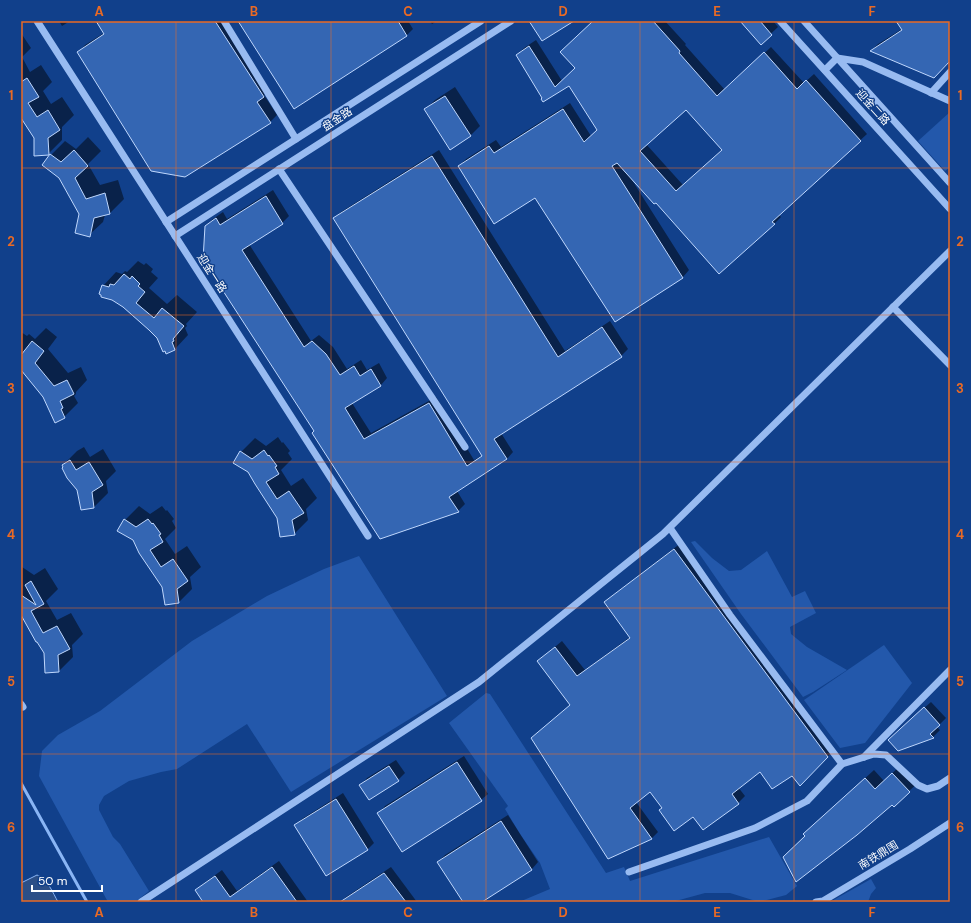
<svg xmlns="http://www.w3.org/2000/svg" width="971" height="923" font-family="'DM Sans','Noto Sans SC',sans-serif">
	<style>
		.green { fill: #2358ab }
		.water { fill: #2c4f87; stroke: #89b5f5 }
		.shadow { fill: #0007; fill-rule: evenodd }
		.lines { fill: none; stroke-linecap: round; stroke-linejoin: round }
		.stream { stroke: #89b5f5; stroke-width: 3 }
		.building { fill: #3466b3; stroke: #bfd7fd; fill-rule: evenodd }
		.minor { stroke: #98bbf1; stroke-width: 7 }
		.grid { fill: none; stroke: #ea6a24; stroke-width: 1; stroke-opacity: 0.55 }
		.labels { text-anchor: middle; stroke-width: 3; stroke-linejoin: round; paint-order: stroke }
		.street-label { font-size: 11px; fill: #fff; stroke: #11408b }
		.neatline { fill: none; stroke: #ea6a24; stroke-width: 1.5 }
		.grid-label { font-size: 13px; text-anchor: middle; font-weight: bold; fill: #ea6a24 }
	</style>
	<rect width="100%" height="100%" fill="#11408b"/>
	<!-- green -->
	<g class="green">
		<polygon points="950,112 950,167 945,171 918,141"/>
		<polygon points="695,541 712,558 729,571 741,570 767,551 792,597 805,591 816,613 790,627 791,634 807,647 847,670 813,692 803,697 741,614 691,542"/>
		<polygon points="359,556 447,696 291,792 247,724 177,769 161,772 129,781 104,796 99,805 99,810 113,837 120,844 149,891 135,902 108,902 39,776 42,751 58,735 100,711 192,641 267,596 324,569"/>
		<polygon points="884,645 912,683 865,743 840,748 804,700"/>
		<polygon points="486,693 490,694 606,873 624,867 630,881 769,837 797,886 786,895 759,902 730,893 705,893 672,902 519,902 550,889 540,863 520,834 505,809 508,806 449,723"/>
		<polygon points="871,879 876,888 871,894 868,902 830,902"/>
	</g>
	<!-- water -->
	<path class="water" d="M 37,875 C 47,878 53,893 58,902 L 21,902 L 21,883 Z"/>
	<!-- shadow -->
	<g class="shadow">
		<polygon points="59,21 70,21 62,26"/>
		<polygon points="97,21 226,21 270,90 264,95 277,115 270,122 79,52 85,45 104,33"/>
		<polygon points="239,21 408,21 413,29 407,35"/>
		<polygon points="430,21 437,21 432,24"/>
		<path d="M 594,21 L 665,21 L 686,44 L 685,45 L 725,90 L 771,47 L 804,83 L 814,74 L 867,134 L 779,215 L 781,217 L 774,224 L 656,201 L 630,176 L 630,177 L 689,270 L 683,277 L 615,321 L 536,196 L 459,166 L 466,159 L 496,140 L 501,147 L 570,103 L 591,136 L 598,130 L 569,85 L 544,98 L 517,55 L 524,48 L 536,40 L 562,81 L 576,68 ZM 686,108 L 723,149 L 683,185 L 646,144 Z"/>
		<polygon points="742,21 773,21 778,27 761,43"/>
		<polygon points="897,21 950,21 950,61 872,50 878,44 902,29"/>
		<polygon points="21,33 31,48 22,57 30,72 41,65 52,82 43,91 51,104 62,97 74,115 62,127 62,140 48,154 35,138 21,116"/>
		<polygon points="455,87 480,126 471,135 425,110 435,100"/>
		<polygon points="88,137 101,151 88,164 100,185 118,180 124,199 110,213 105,215 103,222 89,235 81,214 60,177 44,165 51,155 65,141 76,149"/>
		<polygon points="439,150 565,351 610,321 628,349 621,356 501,433 513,452 507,459 457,491 465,504 458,511 380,537 315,431 206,226 213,219 223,212 227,219 273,190 289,216 282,223 249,244 311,341 319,335 333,347 347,369 361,360 367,370 379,363 387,378 381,385 352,403 371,433 436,397 474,460 483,455 334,219 341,212"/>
		<polygon points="138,261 144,265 146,263 153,269 151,272 158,278 149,288 167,304 177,295 197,312 186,324 187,326 185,328 188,335 175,349 166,353 158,337 136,317 113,299 103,286 116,272 122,274 125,271 127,272"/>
		<polygon points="46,328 57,337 48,349 68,373 81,367 87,380 76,392 76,394 74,396 78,403 64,417 44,397 21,368 21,332 27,336 29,334 35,339"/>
		<polygon points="278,437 282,443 283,442 290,451 288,453 292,459 281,470 291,486 303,478 317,498 306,509 308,520 294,534 278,518 249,471 234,462 241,452 255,438 266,446"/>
		<polygon points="84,447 90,457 103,449 116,471 106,481 108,493 94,507 78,489 63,465 77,451"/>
		<polygon points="139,506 150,514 162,506 166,511 167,510 174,519 172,521 176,528 165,539 175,554 187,546 201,567 190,577 192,589 179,602 163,586 125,520"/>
		<polygon points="681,543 834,750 800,785 792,774 760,771 738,787 745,796 738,803 693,815 663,808 651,791 636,802 658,832 652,838 608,857 571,705 538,661 562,641 585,670 630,637 605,603 612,596"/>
		<polygon points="22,567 34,575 45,568 58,589 46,601 57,620 71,613 83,634 72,645 73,657 59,671 45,652 21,611 21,568"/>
		<polygon points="931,702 946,718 937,727 940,730 933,737 899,750 896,733"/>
		<polygon points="464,756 488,794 481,800 379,813 385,806"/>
		<polygon points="396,760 405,773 398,780 361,785 367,778"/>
		<polygon points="901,765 918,783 909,791 892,804 806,836 813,826 874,770 884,781"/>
		<polygon points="343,793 374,843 367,850 296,825 302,819"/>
		<polygon points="508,815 538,862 532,869 480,902 464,902 438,862 445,855"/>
		<polygon points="279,861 308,902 205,902 196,890 203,884 222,870 237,891"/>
		<polygon points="391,867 417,902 341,902 346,897"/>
	</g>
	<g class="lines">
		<!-- stream -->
		<polyline class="stream" points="21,783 87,902"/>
	</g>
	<!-- building -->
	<g class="building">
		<polygon points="96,21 215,21 264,97 257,102 271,123 185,177 151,171 77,52 104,34"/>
		<polygon points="238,21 398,21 407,36 294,109"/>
		<polygon points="529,21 574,21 542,41"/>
		<path d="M 593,21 L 653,21 L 680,51 L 679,53 L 717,96 L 764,52 L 797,89 L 806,80 L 861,141 L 772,222 L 775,224 L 719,274 L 656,203 L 654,204 L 617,163 L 612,166 L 683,278 L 615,322 L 535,198 L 494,224 L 458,166 L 489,146 L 494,153 L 563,109 L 584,142 L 597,130 L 569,86 L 543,102 L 541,99 L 542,98 L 516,55 L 529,46 L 555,87 L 575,68 L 560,52 ZM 686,110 L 722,150 L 676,191 L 640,151 Z"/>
		<polygon points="740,21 760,21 772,35 761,45"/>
		<polygon points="896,21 950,21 950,61 934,78 870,51 902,30"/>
		<polygon points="27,78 39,97 28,103 37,117 48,110 60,130 48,138 49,155 34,156 34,138 21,118 21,82"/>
		<polygon points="445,96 471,136 450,150 424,109"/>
		<polygon points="74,150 88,166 75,178 86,199 105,193 110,214 94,218 90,237 75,233 79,214 59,178 42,165 50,154 61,162"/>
		<polygon points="432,156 558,357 602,327 622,357 494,439 507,459 449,497 459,512 380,539 312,433 314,431 203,260 205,226 216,218 220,225 266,196 283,224 242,250 304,347 312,341 326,354 340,375 354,366 360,376 371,369 381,386 345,408 364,439 429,403 467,466 482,456 333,218"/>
		<polygon points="124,274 130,279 132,276 140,284 138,286 145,292 136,303 154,318 162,308 184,326 173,339 174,341 172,342 175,350 166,354 165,351 163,352 157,338 149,330 123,307 112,300 101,297 101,295 99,294 102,285 109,287 110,284 114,285"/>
		<polygon points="32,341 44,351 35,363 54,386 67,380 74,394 60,401 63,408 61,409 65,418 55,423 43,397 21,370 21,355"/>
		<polygon points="264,450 268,456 269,455 277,466 275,467 279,474 266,482 277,499 289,491 304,513 292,520 295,535 280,537 277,518 255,484 248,472 233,463 240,451 252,459"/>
		<polygon points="70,460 76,470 89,462 103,485 92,492 94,508 81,510 77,490 67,478 62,468 63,467 62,465"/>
		<polygon points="124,519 136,527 148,519 152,524 153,523 161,534 159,535 163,542 150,550 161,567 173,559 188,581 177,589 179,603 165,605 162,587 139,553 133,540 117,531"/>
		<polygon points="674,549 828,757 800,786 792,776 772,789 760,772 732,794 739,804 703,830 693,817 674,831 659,810 662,808 650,792 630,808 652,839 608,859 531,738 570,705 537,661 555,647 577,676 630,638 604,602"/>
		<polygon points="31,581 44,604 31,611 43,633 57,626 70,649 58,655 59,672 45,673 44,653 37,642 36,642 21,615 21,595 36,605 25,585"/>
		<polygon points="924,707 940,725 930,734 934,738 898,751 888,740"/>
		<polygon points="457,762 482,801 402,852 377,813"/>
		<polygon points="389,766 399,781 369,800 359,785"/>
		<polygon points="892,773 910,792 894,807 892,805 857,835 796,882 783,857 805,836 803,834 865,778 875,789"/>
		<polygon points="336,799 368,850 326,876 294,825"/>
		<polygon points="501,821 532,870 482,902 463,902 437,862"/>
		<polygon points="272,867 297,902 203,902 195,890 215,876 230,897"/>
		<polygon points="384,873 406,902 340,902"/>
	</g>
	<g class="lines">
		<!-- minor -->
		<g class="minor">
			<polyline points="37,21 368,536"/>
			<polyline points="224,21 296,139"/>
			<polyline points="780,21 950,209"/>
			<polyline points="804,21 950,183"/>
			<polyline points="825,70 837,58 863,62 950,101"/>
			<polyline points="931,93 950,72"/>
			<polyline points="279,169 465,447"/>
			<polyline points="166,222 481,21"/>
			<polyline points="175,236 511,21"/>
			<polyline points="893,307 950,365"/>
			<polyline points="670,528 730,615 842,764"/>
			<polyline points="21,704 23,707"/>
			<polyline points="864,757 950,670"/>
			<polyline points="629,872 755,828 807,801 842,764 874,754 886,755 918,785 927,789 938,786 950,778"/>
			<polyline points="141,902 479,682 663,534 950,251"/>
			<polyline points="816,902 823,901 910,849 950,823"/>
		</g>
	</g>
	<!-- grid -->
	<path class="grid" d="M 176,21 L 176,902M 331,21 L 331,902M 486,21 L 486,902M 640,21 L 640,902M 794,21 L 794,902M 21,168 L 950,168M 21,315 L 950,315M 21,462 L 950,462M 21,608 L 950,608M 21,754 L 950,754"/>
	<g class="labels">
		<!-- street labels -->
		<g class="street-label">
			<text transform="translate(873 107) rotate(48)" y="4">迎金二路</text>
			<text transform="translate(337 119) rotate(-33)" y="4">盘金路</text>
			<text transform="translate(212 273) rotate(57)" y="4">迎金一路</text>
			<text transform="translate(878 855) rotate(-31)" y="4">南铁鼎围</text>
		</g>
	</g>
	<!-- border -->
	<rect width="971" height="923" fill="none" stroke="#11408b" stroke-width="44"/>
	<!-- scale -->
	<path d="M32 885v6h70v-6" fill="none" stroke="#ffffff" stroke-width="2"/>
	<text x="38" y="885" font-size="12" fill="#ffffff" stroke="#11408b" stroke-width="3" paint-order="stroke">50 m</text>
	<rect x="22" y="22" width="927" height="879" class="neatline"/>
	<g class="grid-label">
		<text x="99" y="16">A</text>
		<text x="254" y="16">B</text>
		<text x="408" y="16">C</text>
		<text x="563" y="16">D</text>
		<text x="717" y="16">E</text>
		<text x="872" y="16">F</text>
		<text x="11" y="100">1</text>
		<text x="960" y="100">1</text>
		<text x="11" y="246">2</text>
		<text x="960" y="246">2</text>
		<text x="11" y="393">3</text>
		<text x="960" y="393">3</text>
		<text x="11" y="539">4</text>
		<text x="960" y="539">4</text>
		<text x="11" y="686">5</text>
		<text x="960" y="686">5</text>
		<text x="11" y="832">6</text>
		<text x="960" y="832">6</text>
		<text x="99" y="917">A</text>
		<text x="254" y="917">B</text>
		<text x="408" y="917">C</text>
		<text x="563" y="917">D</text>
		<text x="717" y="917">E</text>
		<text x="872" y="917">F</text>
	</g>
</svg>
